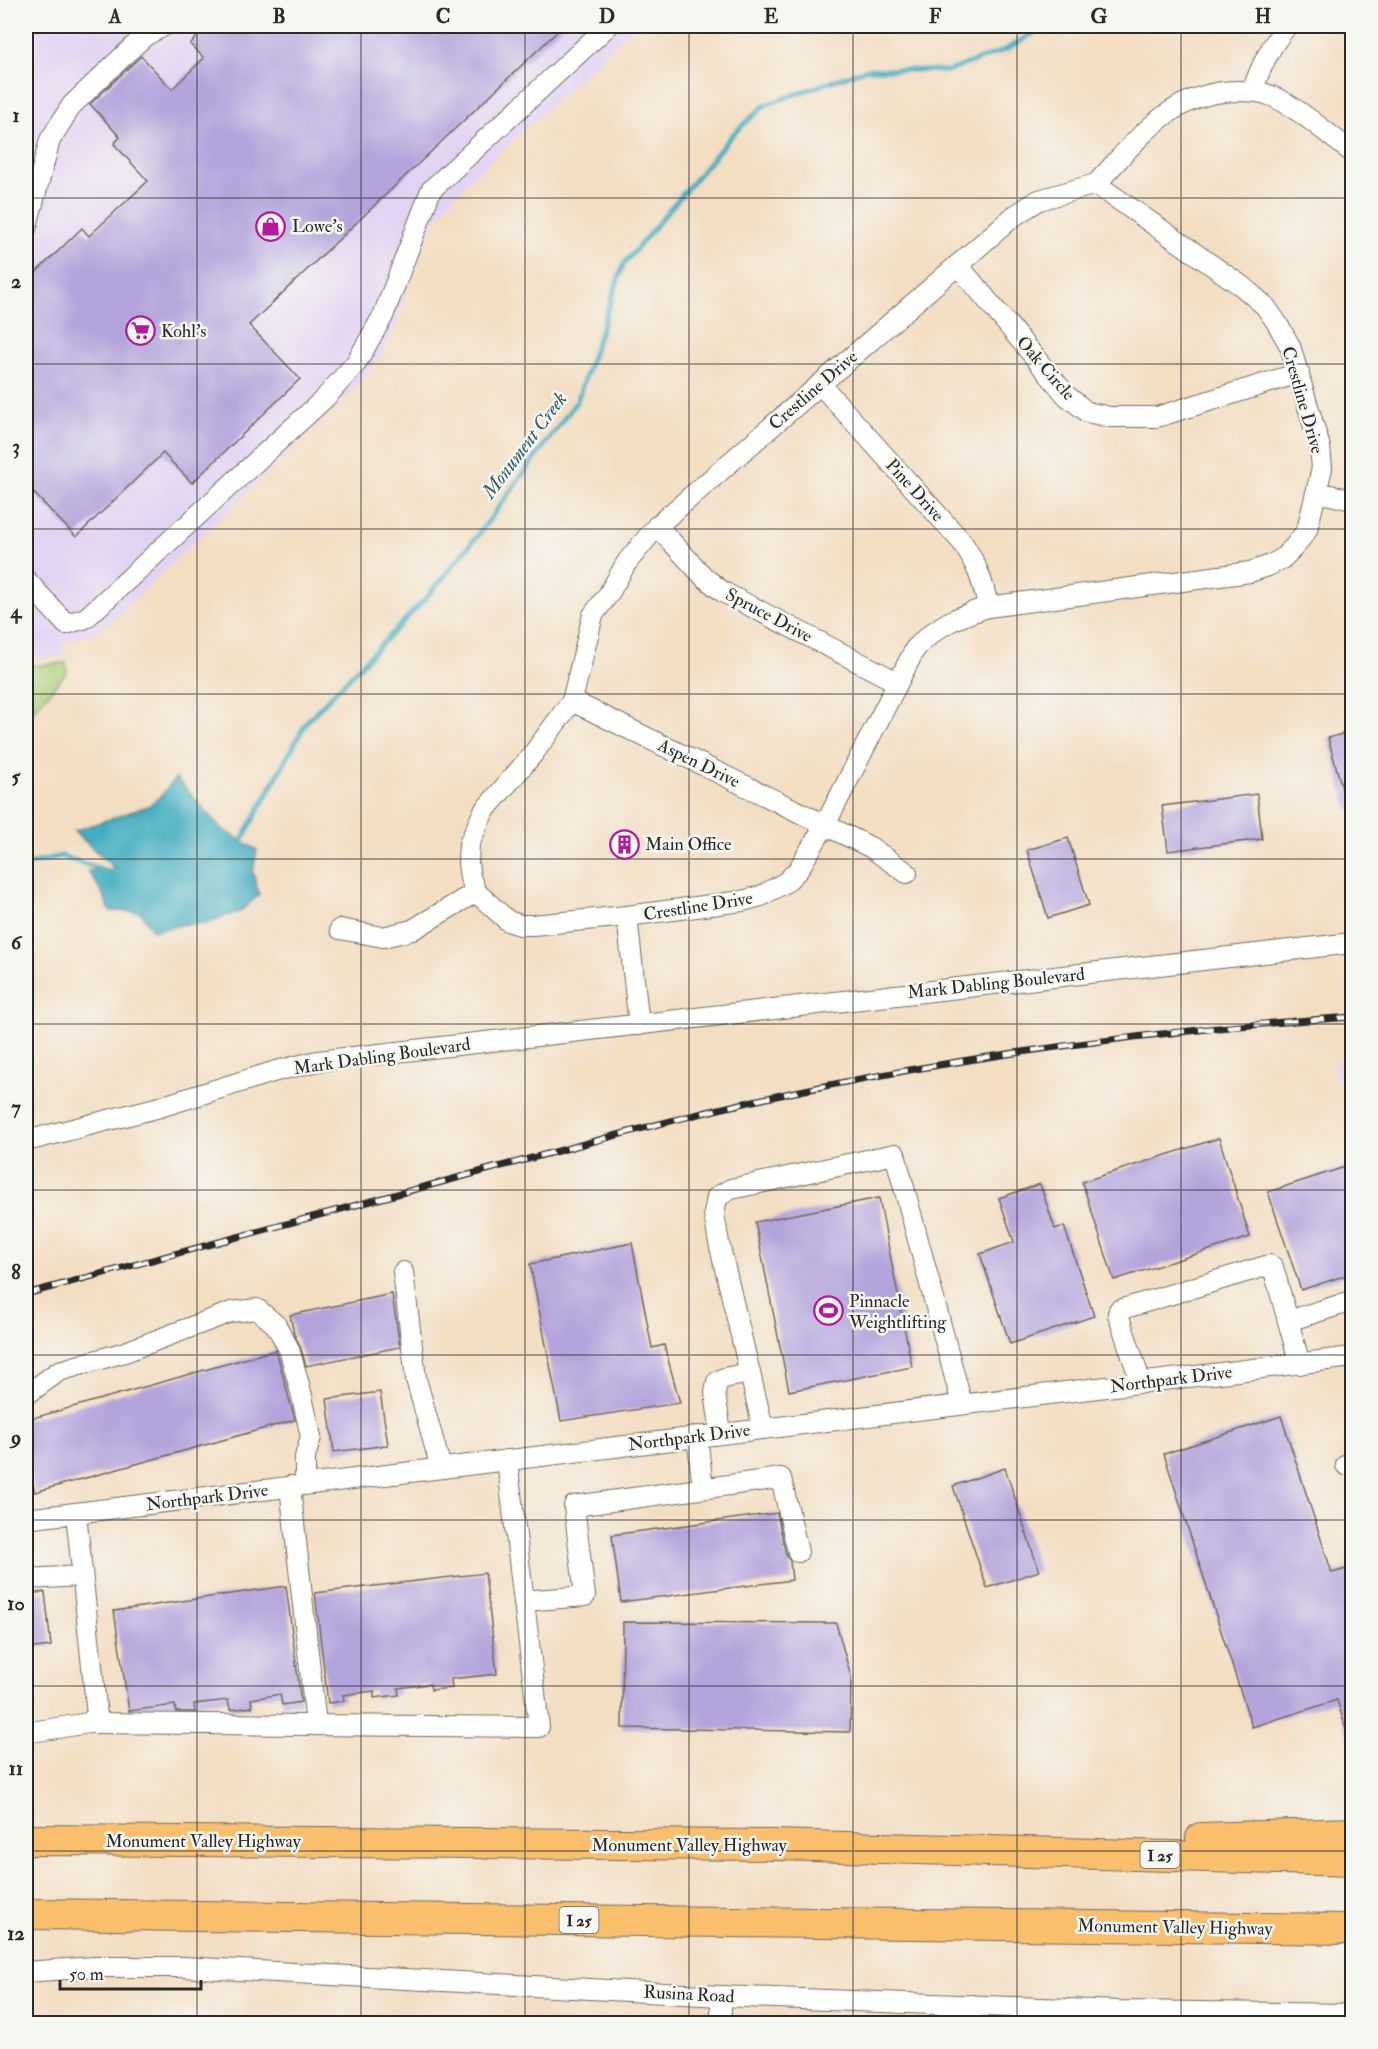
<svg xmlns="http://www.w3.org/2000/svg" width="1378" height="2049" font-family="'IM FELL Double Pica',serif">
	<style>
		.built { fill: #e3d3f2 }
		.green { fill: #adce77; stroke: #6c7c51; stroke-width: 1.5 }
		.water { fill: #42adc0; stroke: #366c76; stroke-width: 1.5 }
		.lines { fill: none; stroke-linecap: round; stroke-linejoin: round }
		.stream { stroke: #42adc0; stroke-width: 5 }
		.building { fill: #b3a4db }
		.minor-casing { stroke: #716a60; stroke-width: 22 }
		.highway-casing { stroke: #716a60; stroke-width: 32 }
		.minor { stroke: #fff; stroke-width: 20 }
		.highway { stroke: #f9bf6d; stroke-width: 30 }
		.rail-casing { stroke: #2b2b2b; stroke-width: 7 }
		.rail { stroke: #f6f6f2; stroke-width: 4.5; stroke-dasharray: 14; stroke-linecap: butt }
		.grid { fill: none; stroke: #2b2b2b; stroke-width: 1.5; stroke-opacity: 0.55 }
		.labels { text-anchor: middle; stroke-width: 5; stroke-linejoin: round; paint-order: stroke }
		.shield { fill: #f6f6f2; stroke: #686867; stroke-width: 1.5 }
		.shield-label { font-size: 16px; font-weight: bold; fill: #2b2b2b }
		.poi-label { font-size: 18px; fill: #2b2b2b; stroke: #f6f6f2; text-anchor: start }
		.street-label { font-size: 18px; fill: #2b2b2b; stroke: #f6f6f2 }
		.water-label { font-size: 20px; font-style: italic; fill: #345f67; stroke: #f6f6f2 }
		.neatline { fill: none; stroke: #2b2b2b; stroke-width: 2 }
		.grid-label { font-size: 20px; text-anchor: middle; font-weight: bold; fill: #2b2b2b }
	</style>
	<rect width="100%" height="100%" fill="#f6f6f2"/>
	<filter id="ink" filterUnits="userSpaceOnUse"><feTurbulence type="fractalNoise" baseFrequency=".0167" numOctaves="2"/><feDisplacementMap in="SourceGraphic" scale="12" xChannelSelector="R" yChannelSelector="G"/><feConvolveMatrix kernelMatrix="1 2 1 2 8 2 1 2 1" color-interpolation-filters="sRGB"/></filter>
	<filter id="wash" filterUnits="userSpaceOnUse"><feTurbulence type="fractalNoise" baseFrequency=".008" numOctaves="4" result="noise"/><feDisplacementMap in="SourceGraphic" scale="24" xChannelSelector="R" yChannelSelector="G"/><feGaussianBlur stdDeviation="1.35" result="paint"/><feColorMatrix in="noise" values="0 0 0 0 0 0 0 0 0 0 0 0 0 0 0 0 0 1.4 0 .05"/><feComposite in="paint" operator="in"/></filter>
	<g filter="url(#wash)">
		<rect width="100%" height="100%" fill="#f3dec2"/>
		<!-- built -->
		<g class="built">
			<polygon points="26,26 635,26 462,188 436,219 422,248 394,330 382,353 354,390 122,612 98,632 64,643 63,657 26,659"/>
			<polygon points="1352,1062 1352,1128 1333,1063"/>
		</g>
		<!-- green -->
		<polygon class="green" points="66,663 67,672 26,719 26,666"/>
		<!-- water -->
		<polygon class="water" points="176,778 222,829 257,850 253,872 259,895 241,911 206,923 181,925 153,931 141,912 110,911 102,892 88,871 115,869 74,831 148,806 161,796"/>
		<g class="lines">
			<!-- stream -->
			<g class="stream">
				<polyline points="239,846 307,721 426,598 478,535 577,401 623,265 733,134 765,105 867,69 948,71 1005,50 1045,26"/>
				<polyline points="26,865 61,856 110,872"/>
			</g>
		</g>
		<g id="blocks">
			<!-- building -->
			<g class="building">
				<polygon points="208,26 563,26 249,325 300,379 192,483 163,453 76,537 26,485 26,282 82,228 89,236 148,181 114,144 120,137 90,104 141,56 172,89 204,58 190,44"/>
				<polygon points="1353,731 1353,809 1348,810 1328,738"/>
				<polygon points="1257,794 1262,839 1168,851 1162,806"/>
				<polygon points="1068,838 1089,905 1048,918 1027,850"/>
				<polygon points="1219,1138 1250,1237 1114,1280 1082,1182"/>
				<polygon points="1348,1166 1353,1180 1353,1273 1301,1290 1268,1192"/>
				<polygon points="1040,1184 1055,1229 1064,1226 1094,1316 1010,1344 980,1254 1014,1242 999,1198"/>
				<polygon points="879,1198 912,1367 789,1391 755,1222"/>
				<polygon points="632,1243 652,1348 664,1345 680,1403 561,1421 530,1264"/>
				<polygon points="392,1294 400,1347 306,1366 300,1346 294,1334 290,1315"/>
				<polygon points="276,1350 295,1420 35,1492 26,1459 26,1420"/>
				<polygon points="380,1392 388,1445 334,1452 327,1399"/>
				<polygon points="1281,1416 1332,1573 1353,1567 1353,1739 1349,1739 1337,1700 1252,1727 1164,1454"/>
				<polygon points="1005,1468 1039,1571 987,1588 953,1486"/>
				<polygon points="777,1513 786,1555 790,1561 792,1580 621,1602 612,1535"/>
				<polygon points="485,1573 497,1674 451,1679 452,1688 431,1690 430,1684 398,1688 399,1695 374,1698 374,1691 343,1695 344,1701 328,1703 315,1593"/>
				<polygon points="286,1586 301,1702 282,1705 280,1694 251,1699 252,1707 230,1710 228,1700 194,1704 195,1712 176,1712 175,1705 129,1711 114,1611"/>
				<polygon points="45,1592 51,1646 26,1649 26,1594"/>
				<polygon points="623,1622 836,1623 851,1677 850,1732 622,1728"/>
			</g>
		</g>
	</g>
	<g filter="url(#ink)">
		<use href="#blocks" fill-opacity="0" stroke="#716a60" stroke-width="1.5"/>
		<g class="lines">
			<defs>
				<g id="minor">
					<path d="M 1252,91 C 1261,67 1270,46 1287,26"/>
					<path d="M 1096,184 L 1243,287 L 1265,306 L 1277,323 L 1290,346 L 1320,447 L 1322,468 L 1307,530 L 1295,546 L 1282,559 L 1268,566 L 1250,572 L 988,607 C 957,617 938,624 915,649 L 825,825 L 798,870 L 786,882 L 761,896 L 742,901 L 627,916 L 533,925 L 520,925 L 508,921 L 476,892 L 470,877 L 468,863 L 469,844 L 484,811 L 533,754 L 572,701 L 593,615 L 608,595 L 627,562 L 657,526 L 1014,216 L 1039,200 Z"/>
					<path d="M 1096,184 C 1138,139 1171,92 1237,91 C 1248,91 1259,91 1269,95 C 1294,104 1330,136 1352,152"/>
					<polyline points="26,229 50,140 72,105 137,43 146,35 164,26"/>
					<polyline points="958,265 1067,396 1087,412 1110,417 1157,417 1299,373"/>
					<path d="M 820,384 L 962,542 C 977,565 983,581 988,607"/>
					<polyline points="1317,492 1352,500"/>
					<polyline points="657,526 704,577 723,592 897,682"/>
					<polyline points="26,580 66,624 86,618 325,398 356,363 383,316 431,190 608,26"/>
					<polyline points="572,701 870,847 907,873"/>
					<polyline points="627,916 639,1025"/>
					<polyline points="340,929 383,937 412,930 476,892"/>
					<polyline points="26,1141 160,1107 276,1071 318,1061 1352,943"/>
					<polyline points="403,1272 416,1379 441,1468"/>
					<polyline points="1288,1321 1352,1301"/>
					<polyline points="1141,1383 1118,1314 1119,1310 1269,1265 1273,1267 1300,1364"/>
					<polyline points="26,1395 59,1371 125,1352 231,1312 257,1309 276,1325 289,1349 301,1392 311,1437 305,1457 305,1484"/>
					<polyline points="763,1428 719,1243 714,1214 717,1197 731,1189 895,1154 962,1404"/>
					<polyline points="721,1433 715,1393 717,1382 724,1378 750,1373"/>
					<polyline points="697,1436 703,1488"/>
					<polyline points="1346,1465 1352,1461"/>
					<polyline points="290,1486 316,1725"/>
					<polyline points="26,1519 1352,1357"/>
					<polyline points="26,1579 82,1576"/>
					<polyline points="524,1601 585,1596 574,1506 781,1478 798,1552"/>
					<polyline points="89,1723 539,1727 507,1460"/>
					<polyline points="31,1732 89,1723 97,1715 76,1513"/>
					<polyline points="26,1972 94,1967 183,1967 721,1996 1119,2011 1352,2014"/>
					<polyline points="721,1996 721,2024"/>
					<polyline points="971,2024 972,2005"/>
				</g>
				<g id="highway">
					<polyline points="1201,1838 1352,1833"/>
					<polyline points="26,1840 775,1845 1352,1861"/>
					<polyline points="26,1914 1352,1929"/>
				</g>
			</defs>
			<!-- minor casing -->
			<use href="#minor" class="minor-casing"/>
			<!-- highway casing -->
			<use href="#highway" class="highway-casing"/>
			<!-- minor -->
			<use href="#minor" class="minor"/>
			<!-- highway -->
			<use href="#highway" class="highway"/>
			<defs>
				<path id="rail" d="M 26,1294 C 182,1252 338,1210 494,1168 C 597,1141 700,1111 805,1090 C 985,1053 1169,1029 1352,1017"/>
			</defs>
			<!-- rail casing -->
			<use href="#rail" class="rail-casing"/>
			<!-- rail -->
			<use href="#rail" class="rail"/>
		</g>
	</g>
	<!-- grid -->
	<path class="grid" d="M 197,26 L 197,2024M 361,26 L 361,2024M 525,26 L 525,2024M 689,26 L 689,2024M 853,26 L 853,2024M 1017,26 L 1017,2024M 1181,26 L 1181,2024M 26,198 L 1352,198M 26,364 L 1352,364M 26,529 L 1352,529M 26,694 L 1352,694M 26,859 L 1352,859M 26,1024 L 1352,1024M 26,1190 L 1352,1190M 26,1355 L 1352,1355M 26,1520 L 1352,1520M 26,1686 L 1352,1686M 26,1851 L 1352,1851"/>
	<!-- icons -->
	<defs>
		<symbol id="shop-ring" viewBox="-11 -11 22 22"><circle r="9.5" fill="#f6f6f2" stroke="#b5179e" stroke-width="1.5"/><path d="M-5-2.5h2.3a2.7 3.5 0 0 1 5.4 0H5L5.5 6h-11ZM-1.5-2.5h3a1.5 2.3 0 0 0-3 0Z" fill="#b5179e"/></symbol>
		<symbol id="supermarket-ring" viewBox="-11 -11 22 22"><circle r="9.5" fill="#f6f6f2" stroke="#b5179e" stroke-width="1.5"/><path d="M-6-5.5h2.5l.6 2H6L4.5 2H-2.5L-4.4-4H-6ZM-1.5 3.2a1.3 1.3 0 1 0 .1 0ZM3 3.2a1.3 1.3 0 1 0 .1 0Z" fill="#b5179e"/></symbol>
		<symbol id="building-ring" viewBox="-11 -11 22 22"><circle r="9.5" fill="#f6f6f2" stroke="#b5179e" stroke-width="1.5"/><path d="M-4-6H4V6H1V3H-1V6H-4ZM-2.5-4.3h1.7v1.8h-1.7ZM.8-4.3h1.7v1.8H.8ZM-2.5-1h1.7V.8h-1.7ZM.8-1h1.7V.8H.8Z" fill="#b5179e"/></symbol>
		<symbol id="stadium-ring" viewBox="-11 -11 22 22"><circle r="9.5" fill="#f6f6f2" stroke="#b5179e" stroke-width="1.5"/><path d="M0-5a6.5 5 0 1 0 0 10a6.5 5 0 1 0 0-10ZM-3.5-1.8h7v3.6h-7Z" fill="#b5179e"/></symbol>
	</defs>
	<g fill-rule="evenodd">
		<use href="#shop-ring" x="254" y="210" width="33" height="33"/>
		<use href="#supermarket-ring" x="124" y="314" width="33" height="33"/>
		<use href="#building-ring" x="608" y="828" width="33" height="33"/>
		<use href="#stadium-ring" x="812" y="1294" width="33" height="33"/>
	</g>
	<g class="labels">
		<!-- shield labels -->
		<g class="shield">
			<rect x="1140.5" y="1842" width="39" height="26" rx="4.5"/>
			<rect x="559.5" y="1907" width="39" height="26" rx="4.5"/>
		</g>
		<g class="shield-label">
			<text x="1160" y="1861">I 25</text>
			<text x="579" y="1926">I 25</text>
		</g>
		<!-- poi labels -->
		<g class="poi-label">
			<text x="292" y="232">Lowe's</text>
			<text x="161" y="337">Kohl's</text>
			<text x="645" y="850">Main Office</text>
			<text x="849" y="1307">Pinnacle<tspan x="849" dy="21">Weightlifting</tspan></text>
		</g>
		<!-- street labels -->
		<g class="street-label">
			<text transform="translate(1046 368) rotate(49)" y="6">Oak Circle</text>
			<text transform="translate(813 390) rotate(-41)" y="6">Crestline Drive</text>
			<text transform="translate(1303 400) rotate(74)" y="6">Crestline Drive</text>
			<text transform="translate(915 490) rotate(48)" y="6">Pine Drive</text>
			<text transform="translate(769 615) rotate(28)" y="6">Spruce Drive</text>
			<text transform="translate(699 763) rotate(26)" y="6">Aspen Drive</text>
			<text transform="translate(698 906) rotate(-9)" y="6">Crestline Drive</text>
			<text transform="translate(996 983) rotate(-6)" y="6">Mark Dabling Boulevard</text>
			<text transform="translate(382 1056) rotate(-8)" y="6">Mark Dabling Boulevard</text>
			<text transform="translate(1171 1379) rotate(-7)" y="6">Northpark Drive</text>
			<text transform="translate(689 1437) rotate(-7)" y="6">Northpark Drive</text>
			<text transform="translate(207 1497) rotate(-7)" y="6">Northpark Drive</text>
			<text x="203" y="1847">Monument Valley Highway</text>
			<text x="689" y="1851">Monument Valley Highway</text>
			<text transform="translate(1175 1927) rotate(1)" y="6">Monument Valley Highway</text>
			<text transform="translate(689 1994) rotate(3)" y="6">Rusina Road</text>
		</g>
		<!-- water labels -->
		<g class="water-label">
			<text transform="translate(524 445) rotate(-53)" y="7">Monument Creek</text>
		</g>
	</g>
	<!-- margin -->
	<rect width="1378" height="2049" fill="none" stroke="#f6f6f2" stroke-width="66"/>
	<!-- scale -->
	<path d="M60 1980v9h141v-9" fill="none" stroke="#2b2b2b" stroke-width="3"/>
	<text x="69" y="1980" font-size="18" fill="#2b2b2b" stroke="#f6f6f2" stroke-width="4.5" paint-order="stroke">50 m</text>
	<rect x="33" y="33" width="1312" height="1983" class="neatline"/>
	<g class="grid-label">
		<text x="115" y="23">A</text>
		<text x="279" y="23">B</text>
		<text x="443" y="23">C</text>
		<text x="607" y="23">D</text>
		<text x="771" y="23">E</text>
		<text x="935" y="23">F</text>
		<text x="1099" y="23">G</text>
		<text x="1263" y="23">H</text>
		<text x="16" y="122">1</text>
		<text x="16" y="288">2</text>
		<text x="16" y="453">3</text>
		<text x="16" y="618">4</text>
		<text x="16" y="783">5</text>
		<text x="16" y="949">6</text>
		<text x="16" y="1114">7</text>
		<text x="16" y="1279">8</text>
		<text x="16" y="1444">9</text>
		<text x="16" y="1610">10</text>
		<text x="16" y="1775">11</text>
		<text x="16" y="1940">12</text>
	</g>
</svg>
